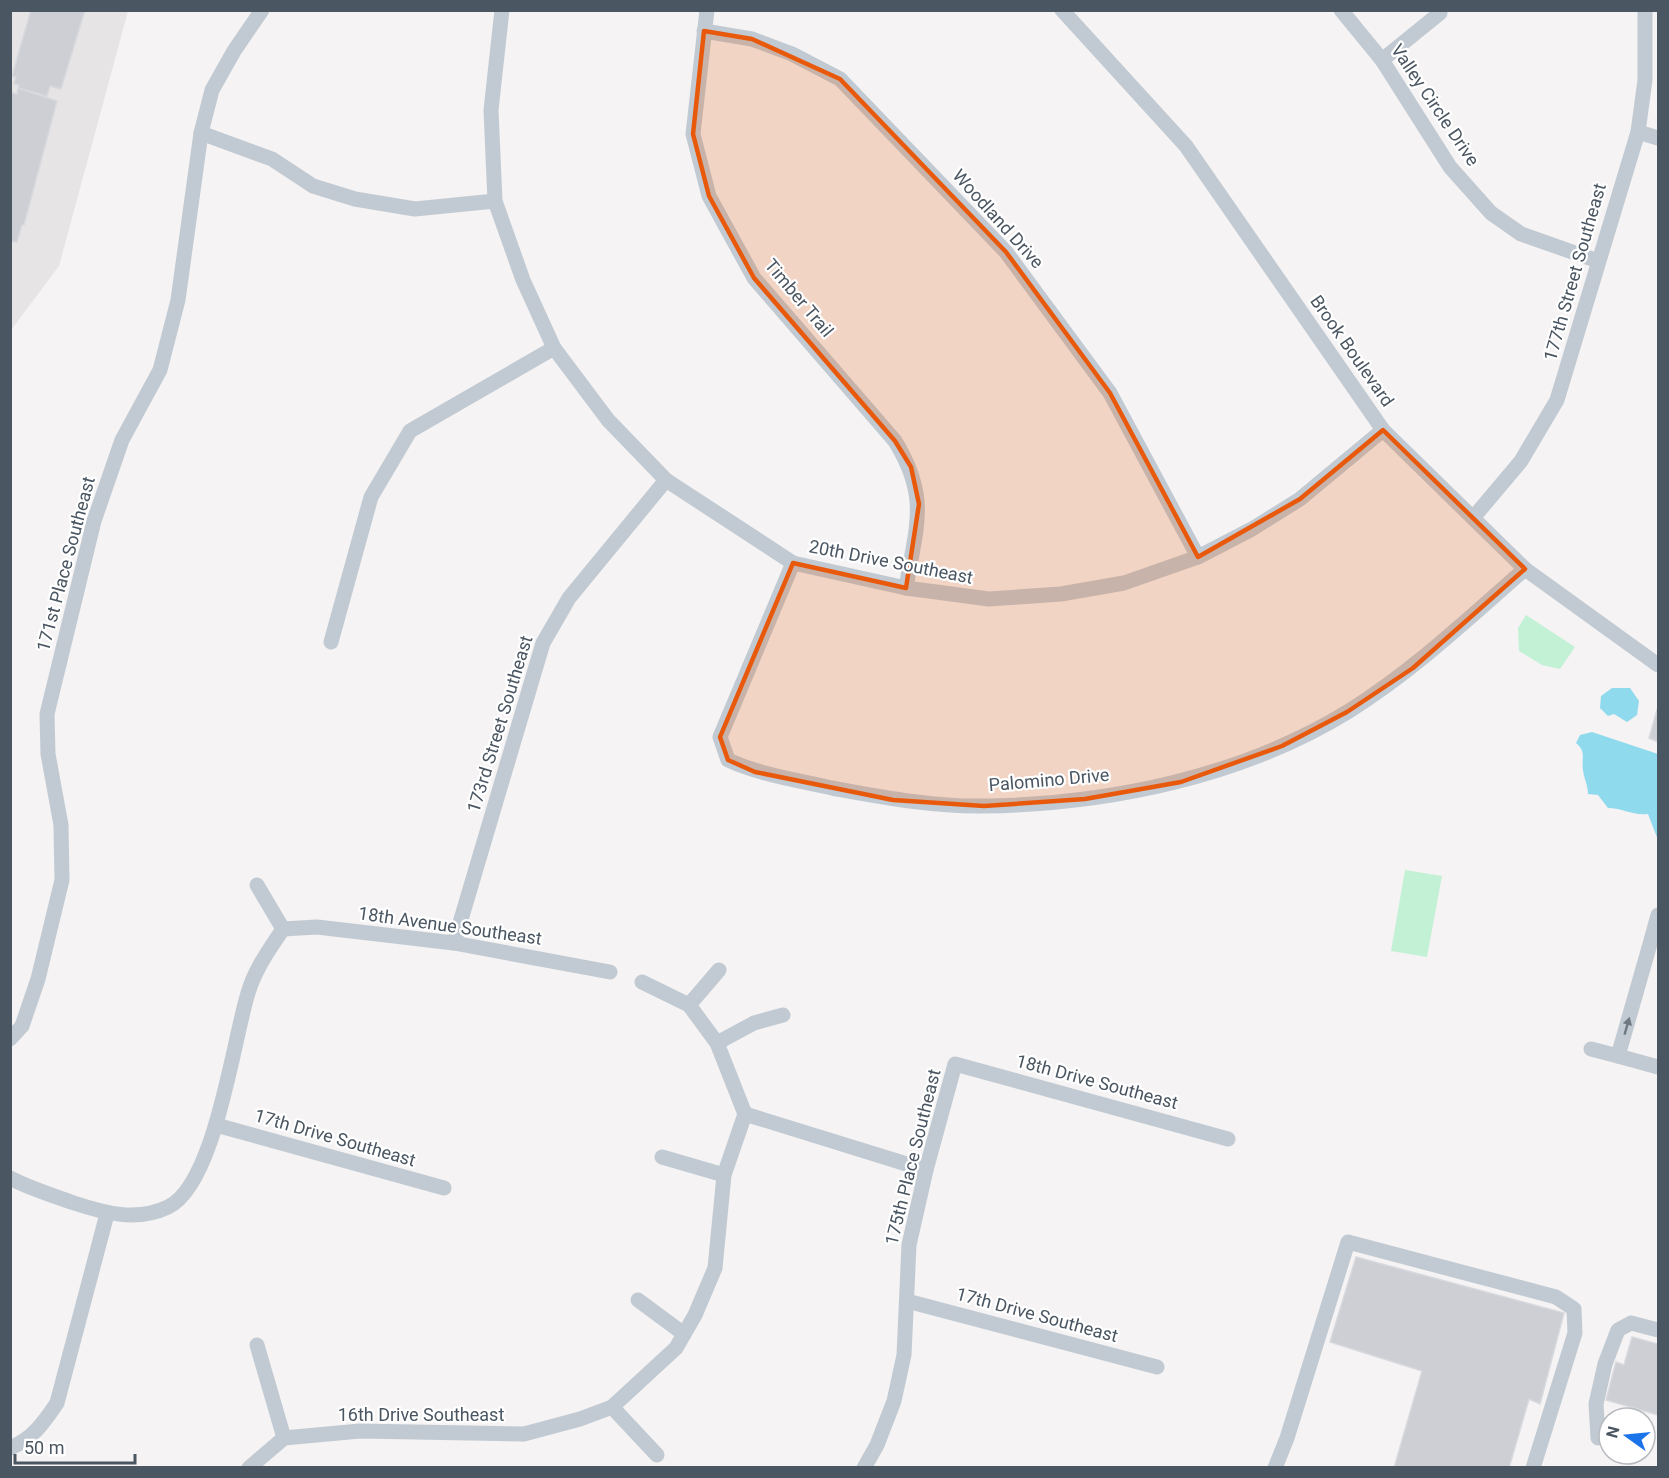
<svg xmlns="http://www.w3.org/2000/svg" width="1669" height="1478" font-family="Roboto,sans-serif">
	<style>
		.education { fill: #e6e4e5 }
		.green { fill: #c3f1d5 }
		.water { fill: #90daee }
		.building { fill: #cdcfd5; stroke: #d7d9de; stroke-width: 1.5 }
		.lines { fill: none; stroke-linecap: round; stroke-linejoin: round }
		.minor { stroke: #c1cad2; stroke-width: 15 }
		.oneway { fill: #6e7983 }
		.marked { fill: #e8590c; fill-opacity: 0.2; stroke: #e8590c; stroke-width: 4.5; stroke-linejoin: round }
		.labels { text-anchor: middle; stroke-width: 4.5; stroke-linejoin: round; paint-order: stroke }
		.street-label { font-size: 18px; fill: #4a5661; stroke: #fff }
	</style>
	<rect width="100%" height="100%" fill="#f5f3f3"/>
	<!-- education -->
	<polygon class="education" points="11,11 128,11 59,266 11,330"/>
	<!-- green -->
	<g class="green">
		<polygon points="1526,615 1575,647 1560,669 1542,665 1519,651 1518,628"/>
		<polygon points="1405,870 1442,876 1427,957 1391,951"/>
	</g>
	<!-- water -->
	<g class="water">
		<polygon points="1612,688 1630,688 1639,701 1637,715 1627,722 1614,714 1608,716 1600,708 1601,696"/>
		<path d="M 1592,732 L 1658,754 L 1658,840 L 1648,814 C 1633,816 1623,808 1608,808 L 1598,795 L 1588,794 C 1588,785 1584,779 1583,770 C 1581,759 1587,752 1576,743 L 1580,735 Z"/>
	</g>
	<!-- building -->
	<g class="building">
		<polygon points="31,10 85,10 61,89 50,86 47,96 18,88 19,85 14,84 16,77 12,76"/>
		<polygon points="18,88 57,101 24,225 22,225 17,242 10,241 10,92 17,94"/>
		<polygon points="1657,710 1658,711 1658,742 1649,738"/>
		<polygon points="1356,1257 1564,1313 1540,1404 1529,1399 1509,1468 1394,1468 1422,1371 1330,1342"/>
		<polygon points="1632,1337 1658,1344 1658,1415 1606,1400 1616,1362 1624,1365"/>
	</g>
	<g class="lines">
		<!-- minor -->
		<g class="minor">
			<polyline points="502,10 491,110 495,201 523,280 554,348 608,420 666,480 793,563 906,588 989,599 1061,594 1124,583 1198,557 1252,529 1300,499 1383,430"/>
			<path d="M 707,10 L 693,134 L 709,196 L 754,278 L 895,441 C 930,498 916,526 906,588"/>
			<polyline points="1062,10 1186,146 1383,430 1525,569 1658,665"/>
			<polyline points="1341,10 1382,60 1450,167 1491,213 1521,234 1598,261"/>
			<polyline points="704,31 752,39 792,54 840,79 1006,252 1110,393 1198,557"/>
			<polyline points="1382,60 1440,13"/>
			<polyline points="1638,132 1658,138"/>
			<polyline points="201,133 272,159 313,186 355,199 415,209 495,201"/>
			<polyline points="1473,518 1521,461 1557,400 1638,132 1645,80 1645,10"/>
			<path d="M 793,563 L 720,737 L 728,760 C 761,775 796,780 832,788 C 882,797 934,807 985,806 C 1109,804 1242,777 1349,711 C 1414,670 1468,619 1525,569"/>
			<polyline points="331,642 371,497 410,431 554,348"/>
			<polyline points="283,929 317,927 454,943 610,972"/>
			<polyline points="1652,937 1658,915"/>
			<polyline points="1658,938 1652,937 1618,1056 1658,1067"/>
			<polyline points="454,943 543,643 569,598 666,480"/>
			<polyline points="642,982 689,1005 717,1043 745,1114"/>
			<polyline points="689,1005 719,970"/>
			<polyline points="10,1039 22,1026 38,979 62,880 61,825 48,754 47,714 94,521 122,440 160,370 178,300 201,133 212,90 234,51 262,10"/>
			<polyline points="717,1043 754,1023 783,1015"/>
			<polyline points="1591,1049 1618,1056"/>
			<polyline points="745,1114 926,1170"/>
			<polyline points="216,1125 444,1188"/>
			<polyline points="662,1157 724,1175"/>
			<path d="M 10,1178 C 31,1189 52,1195 74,1203 C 104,1213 137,1222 168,1207 C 215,1185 233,1041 248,993 C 255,969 269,950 283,929 L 257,885"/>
			<polyline points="638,1300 684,1334"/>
			<polyline points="907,1301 1157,1367"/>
			<polyline points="257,1345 284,1438"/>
			<polyline points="612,1407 657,1455"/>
			<polyline points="284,1438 360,1431 524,1434 580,1419 612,1407 676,1348 695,1315 715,1268 724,1175 745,1114"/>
			<polyline points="1598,1438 1596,1404 1605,1364 1618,1330 1631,1323 1658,1330"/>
			<path d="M 10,1448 C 33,1439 44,1422 57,1403 L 107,1214"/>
			<polyline points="249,1468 284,1438"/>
			<polyline points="864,1468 877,1445 894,1401 904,1355 909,1245 926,1170 955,1064 1228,1139"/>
			<polyline points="1275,1468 1287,1438 1348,1242 1556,1297 1574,1309 1575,1333 1533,1468"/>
		</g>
	</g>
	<!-- one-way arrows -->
	<defs><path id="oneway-solid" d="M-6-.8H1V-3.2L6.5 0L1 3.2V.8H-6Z" transform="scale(1.5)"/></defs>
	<use class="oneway" href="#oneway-solid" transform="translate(1627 1026) rotate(-74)"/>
	<!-- marked area -->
	<path class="marked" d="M 704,31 L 752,39 L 840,79 L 1006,252 L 1110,393 L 1198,557 L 1300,499 L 1383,430 L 1525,569 L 1413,668 L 1347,712 L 1282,746 L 1181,782 L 1085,799 L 984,806 L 893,800 L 755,772 L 728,760 L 720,737 L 793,563 L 906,588 L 919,504 L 911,467 L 895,441 L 754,278 L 709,196 L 693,134 Z"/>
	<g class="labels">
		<!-- street labels -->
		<g class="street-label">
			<text transform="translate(1435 105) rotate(56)" y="6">Valley Circle Drive</text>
			<text transform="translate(998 219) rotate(48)" y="6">Woodland Drive</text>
			<text transform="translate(1575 272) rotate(-74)" y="6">177th Street Southeast</text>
			<text transform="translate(799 298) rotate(50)" y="6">Timber Trail</text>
			<text transform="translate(1352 351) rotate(55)" y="6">Brook Boulevard</text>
			<text transform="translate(891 562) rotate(11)" y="6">20th Drive Southeast</text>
			<text transform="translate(66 564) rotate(-75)" y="6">171st Place Southeast</text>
			<text transform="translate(500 724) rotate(-73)" y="6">173rd Street Southeast</text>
			<text transform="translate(1049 780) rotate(-5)" y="6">Palomino Drive</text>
			<text transform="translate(450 926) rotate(8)" y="6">18th Avenue Southeast</text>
			<text transform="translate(1097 1082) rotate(15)" y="6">18th Drive Southeast</text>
			<text transform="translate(335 1138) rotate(16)" y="6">17th Drive Southeast</text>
			<text transform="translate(913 1157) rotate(-76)" y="6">175th Place Southeast</text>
			<text transform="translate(1037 1315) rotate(15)" y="6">17th Drive Southeast</text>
			<text x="421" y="1421">16th Drive Southeast</text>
		</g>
	</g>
	<!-- border -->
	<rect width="1669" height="1478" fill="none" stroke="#4a5661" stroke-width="24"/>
	<!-- north arrow -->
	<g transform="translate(1627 1436) rotate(285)"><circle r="28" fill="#ffffff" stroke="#b7bbc0" stroke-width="1.5"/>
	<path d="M0-4.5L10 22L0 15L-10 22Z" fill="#1a73e8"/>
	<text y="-9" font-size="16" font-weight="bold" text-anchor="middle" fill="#4a5661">N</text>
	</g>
	<!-- scale -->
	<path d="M15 1454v9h120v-9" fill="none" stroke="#4a5661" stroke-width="3"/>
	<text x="24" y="1454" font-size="18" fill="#4a5661" stroke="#ffffff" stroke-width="4.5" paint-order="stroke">50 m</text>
</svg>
